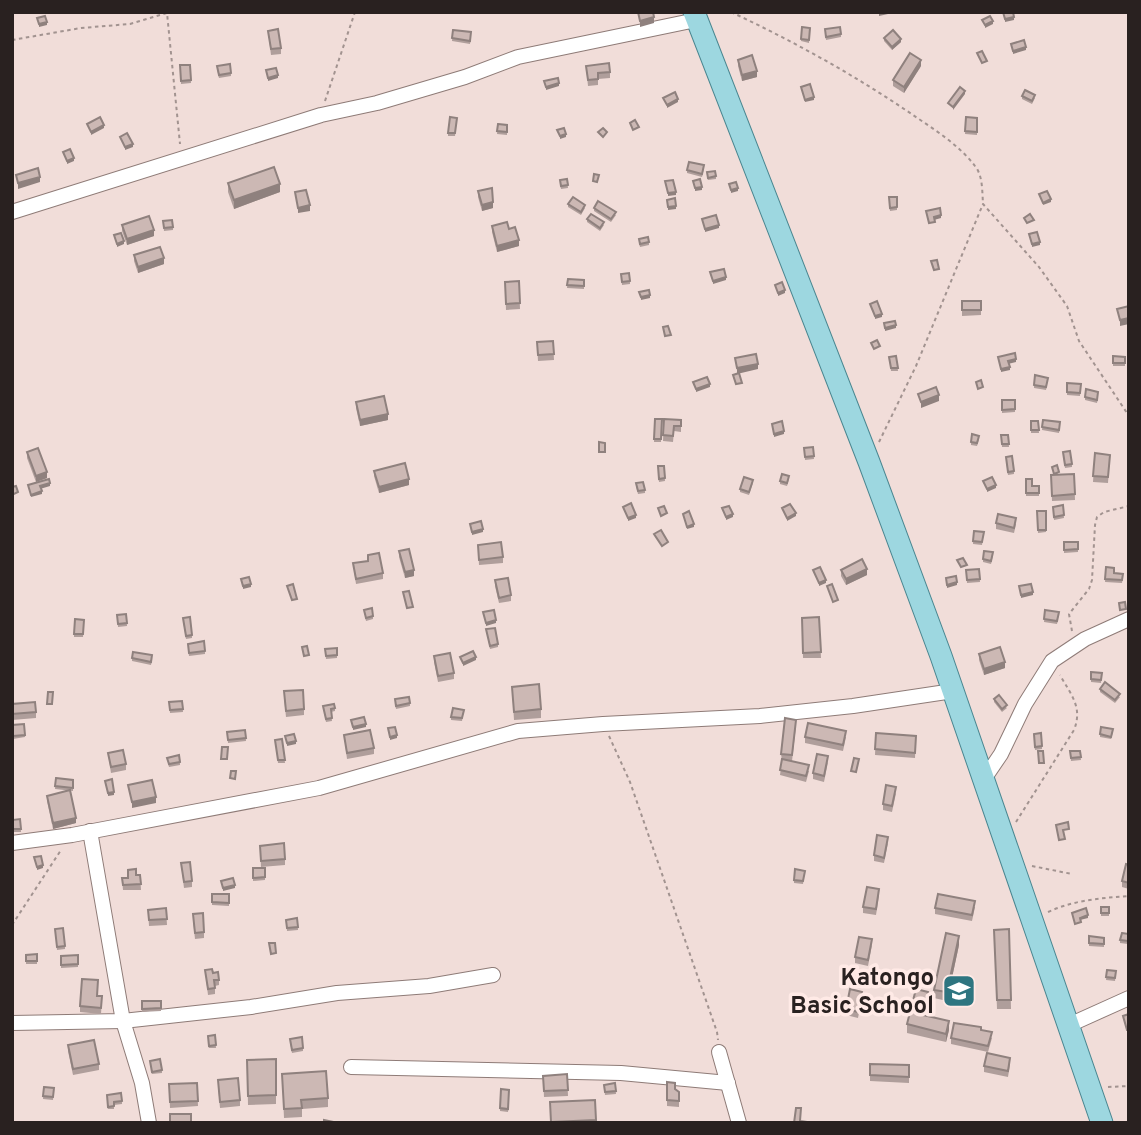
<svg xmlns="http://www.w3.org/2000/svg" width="1141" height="1135" font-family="Overpass,sans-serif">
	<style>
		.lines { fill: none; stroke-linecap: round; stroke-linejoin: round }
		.street-casing { stroke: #8e7b77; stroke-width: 16 }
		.primary-casing { stroke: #4a8690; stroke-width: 23 }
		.path { stroke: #a29390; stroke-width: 2; stroke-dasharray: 3.5 3.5; stroke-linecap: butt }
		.street { stroke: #fff; stroke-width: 14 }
		.primary { stroke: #9dd7e0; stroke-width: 21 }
		.wall { fill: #af9e9b }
		.shaded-wall { fill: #8f817e }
		.building { fill: #ccb8b4; stroke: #8f817e; stroke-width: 2 }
		.labels { text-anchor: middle; stroke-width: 7; stroke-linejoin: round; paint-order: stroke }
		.poi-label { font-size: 24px; font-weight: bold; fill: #292120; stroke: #ffeae6; text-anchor: end }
	</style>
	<rect width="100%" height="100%" fill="#f1ddd9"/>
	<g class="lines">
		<defs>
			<g id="street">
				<polyline points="12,212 321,115 377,103 465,77 518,57 696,20"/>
				<polyline points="984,779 1001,754 1025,704 1052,661 1085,639 1129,619"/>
				<polyline points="90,831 123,1021 142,1083 149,1123"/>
				<polyline points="12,843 72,835 319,788 518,731 603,724 760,716 853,706 953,691"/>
				<polyline points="12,1023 123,1021 251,1007 337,993 429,986 493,975"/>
				<polyline points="1069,1025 1129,998"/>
				<polyline points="719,1052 739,1123"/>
				<polyline points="351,1067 621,1073 728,1083"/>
			</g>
			<polyline id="primary" points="694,12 869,462 941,656 1102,1123"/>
		</defs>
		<!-- street casing -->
		<use href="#street" class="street-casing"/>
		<!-- primary casing -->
		<use href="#primary" class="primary-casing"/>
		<!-- path -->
		<g class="path">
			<path d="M 731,12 C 795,42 856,76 913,115 C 935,130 959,145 975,166 C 983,176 982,191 983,203"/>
			<polyline points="12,40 81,28 130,24 167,13 180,144"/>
			<polyline points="325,101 355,12"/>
			<polyline points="879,442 916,366 983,204 1039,267 1067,306 1079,341 1129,416"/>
			<polyline points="1072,631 1069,614 1089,589 1092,580 1095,525 1097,517 1104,512 1129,506"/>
			<polyline points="609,736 630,782 717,1032 718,1040"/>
			<path d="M 1016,822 L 1074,730 C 1083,707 1071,695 1060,675"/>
			<polyline points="1032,866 1072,874"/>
			<path d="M 1048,912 C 1074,900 1101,898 1129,896"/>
			<polyline points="12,925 61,850"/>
			<polyline points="1108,1087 1129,1086"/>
		</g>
		<!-- street -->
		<use href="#street" class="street"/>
		<!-- primary -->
		<use href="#primary" class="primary"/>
	</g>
	<!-- wall -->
	<g class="wall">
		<polygon points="802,27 810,28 809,43 801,41"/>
		<polygon points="825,29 841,34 841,37 826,40"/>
		<polygon points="453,30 471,32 470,44 452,41"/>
		<polygon points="268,31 281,48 281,54 271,55"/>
		<polygon points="884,38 901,42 892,50 884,41"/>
		<polygon points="738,60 757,77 742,81 738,66"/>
		<polygon points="180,65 190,65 191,83 181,84"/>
		<polygon points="586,66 610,72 610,78 598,79 598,85 588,86"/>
		<polygon points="921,66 904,93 893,86 893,80"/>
		<polygon points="217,69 231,73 231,76 219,78"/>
		<polygon points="1022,96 1035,98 1032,104 1022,99"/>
		<polygon points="966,117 977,118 977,135 965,134"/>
		<polygon points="457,118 455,136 448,136 448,133"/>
		<polygon points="498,124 507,125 507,135 497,134"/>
		<polygon points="704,168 702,177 687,173 687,170"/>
		<polygon points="707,172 716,176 716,179 708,180"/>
		<polygon points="567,179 568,188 561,189 560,180"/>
		<polygon points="228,183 280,192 234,209 228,192"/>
		<polygon points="478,191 493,208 482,211 478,197"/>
		<polygon points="889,197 897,197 897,210 890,211"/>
		<polygon points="568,204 585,208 581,215 568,207"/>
		<polygon points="594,208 616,215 611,222 594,211"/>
		<polygon points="587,219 604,225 600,231 587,222"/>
		<polygon points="163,221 173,227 173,230 164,231"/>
		<polygon points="122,225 154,236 127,245 122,231"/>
		<polygon points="492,226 519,246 497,252 492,232"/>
		<polygon points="639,242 649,242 649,245 640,247"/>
		<polygon points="134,255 164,264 138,273 134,261"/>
		<polygon points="621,274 630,281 630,284 622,285"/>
		<polygon points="568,279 584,280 584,289 567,288"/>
		<polygon points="519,281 520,309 506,310 505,282"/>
		<polygon points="962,301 981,301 981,315 962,316"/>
		<polygon points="553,341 554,360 538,361 537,342"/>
		<polygon points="896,356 898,371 891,371 889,357"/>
		<polygon points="1113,356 1125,357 1125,366 1113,366"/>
		<polygon points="1048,378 1046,390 1034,388 1034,385"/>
		<polygon points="1067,383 1081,384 1080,396 1067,395"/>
		<polygon points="1098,395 1097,403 1085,400 1085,397"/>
		<polygon points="1002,400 1015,400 1015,412 1002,413"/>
		<polygon points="356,402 388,420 360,426 356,408"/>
		<polygon points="655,419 662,419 661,442 654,442"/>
		<polygon points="664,419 681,420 681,432 674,431 673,442 663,441"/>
		<polygon points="1043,420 1060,422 1059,433 1042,430"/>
		<polygon points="1031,421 1038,421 1039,433 1031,433"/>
		<polygon points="1001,435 1008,435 1009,447 1002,447"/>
		<polygon points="979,439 977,446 971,445 971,442"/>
		<polygon points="813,447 814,459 805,460 804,448"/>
		<polygon points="27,452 47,478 36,482 27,458"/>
		<polygon points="1095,453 1110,455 1108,483 1093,482"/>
		<polygon points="1063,455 1072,464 1072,467 1065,468"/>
		<polygon points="1006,460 1014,471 1014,474 1008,475"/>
		<polygon points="658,466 664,466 665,481 659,482"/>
		<polygon points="1052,467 1059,475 1074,474 1075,500 1052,501 1051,475 1054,475"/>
		<polygon points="374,471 409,485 379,493 374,476"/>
		<polygon points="789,479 787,486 780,484 780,481"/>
		<polygon points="1026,479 1032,486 1039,486 1039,496 1026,496"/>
		<polygon points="753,483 749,495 740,492 740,489"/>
		<polygon points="636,486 645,490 645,493 638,494"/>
		<polygon points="1063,505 1064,518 1054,520 1053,507"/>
		<polygon points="1037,511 1046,511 1046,532 1038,533"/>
		<polygon points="996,523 1016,524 1014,533 996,529"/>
		<polygon points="974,531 984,532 982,545 973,544"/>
		<polygon points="1064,542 1078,542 1078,552 1064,553"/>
		<polygon points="478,545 503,557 503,563 479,565"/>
		<polygon points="399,551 414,576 405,578 399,557"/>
		<polygon points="368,555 383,573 383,579 356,584 353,563 368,561"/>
		<polygon points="993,555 991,564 983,562 983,559"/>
		<polygon points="1106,567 1114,573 1123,577 1122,583 1105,582"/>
		<polygon points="979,569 980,582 967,583 966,570"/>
		<polygon points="841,570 867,575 846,585 841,576"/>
		<polygon points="495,580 511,595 511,601 499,603 495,586"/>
		<polygon points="364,610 373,616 373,619 366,621"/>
		<polygon points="1045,610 1059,612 1057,624 1044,622"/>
		<polygon points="126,614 127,626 118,627 117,615"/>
		<polygon points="819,617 821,658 803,658 802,618"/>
		<polygon points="84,620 83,637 74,637 74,634"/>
		<polygon points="183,621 192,635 192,638 186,639"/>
		<polygon points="486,629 498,644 498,647 490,649"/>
		<polygon points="188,647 205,651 205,654 189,656"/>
		<polygon points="337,648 337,658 326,659 325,649"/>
		<polygon points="979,654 1005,668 984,675 979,660"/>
		<polygon points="434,656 454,673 454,679 438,682 434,662"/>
		<polygon points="132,658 152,658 151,665 132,661"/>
		<polygon points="1091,672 1102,673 1101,683 1091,682"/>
		<polygon points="512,687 541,709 541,718 514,720"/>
		<polygon points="1100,689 1120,697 1115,703 1100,692"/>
		<polygon points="284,697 304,709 304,715 286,717"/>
		<polygon points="395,699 410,703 410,706 396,709"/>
		<polygon points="994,699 1007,708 1002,712 994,702"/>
		<polygon points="182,701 183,712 170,713 169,702"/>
		<polygon points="12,704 36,712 36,718 12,720"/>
		<polygon points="323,706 335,708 335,711 331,712 332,721 326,722"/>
		<polygon points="464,710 462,721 451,720 451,717"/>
		<polygon points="24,724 25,737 13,739 12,725"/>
		<polygon points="796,726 792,761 809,771 806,782 780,775 782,760 781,754"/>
		<polygon points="245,730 246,741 228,743 227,732"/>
		<polygon points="1113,732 1111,739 1100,737 1100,734"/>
		<polygon points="876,733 916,736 915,758 875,755"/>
		<polygon points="1034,734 1042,746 1042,749 1035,750"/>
		<polygon points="344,735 374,748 374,754 347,759"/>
		<polygon points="805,737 846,737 843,751 805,743"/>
		<polygon points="282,739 285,763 278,763 275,740"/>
		<polygon points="1070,751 1080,751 1081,760 1071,761"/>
		<polygon points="108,753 126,764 126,770 111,773"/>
		<polygon points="167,758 180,762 180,765 169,767"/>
		<polygon points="828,762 824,782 813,779 813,773"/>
		<polygon points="56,778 73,780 73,791 55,789"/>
		<polygon points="896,793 892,812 883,810 883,804"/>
		<polygon points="47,796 76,823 53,829 47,801"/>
		<polygon points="20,819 21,832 13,832 12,820"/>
		<polygon points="888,843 884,863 874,861 874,855"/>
		<polygon points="260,846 285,859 285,865 261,867"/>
		<polygon points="181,863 192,881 192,887 184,888"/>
		<polygon points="1129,865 1129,889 1122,887 1122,881"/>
		<polygon points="253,868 265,868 265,880 253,881"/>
		<polygon points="805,871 803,884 794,883 794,880"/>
		<polygon points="140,875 141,890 123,890 122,878"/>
		<polygon points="212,894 229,894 229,906 212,905"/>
		<polygon points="879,895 876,915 863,913 863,907"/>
		<polygon points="975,907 972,921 935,914 935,908"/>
		<rect x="1101" y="907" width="8" height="9"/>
		<polygon points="166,908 167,925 149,926 148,910"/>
		<polygon points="297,918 298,930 287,931 286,920"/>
		<polygon points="193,920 204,932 204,938 195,939"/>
		<polygon points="55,929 65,946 65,949 57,950"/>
		<polygon points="1009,929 1011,1009 997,1009 994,930"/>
		<polygon points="1129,934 1128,944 1120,943 1120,940"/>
		<polygon points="1089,936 1104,938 1104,947 1089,946"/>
		<polygon points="872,945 868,966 855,963 855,957"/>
		<polygon points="959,945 947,1001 934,998 934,990"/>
		<polygon points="37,954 37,964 26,964 26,955"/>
		<polygon points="61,956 78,964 78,967 61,968"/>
		<polygon points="205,970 213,973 219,980 219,985 215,986 215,994 208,995"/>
		<polygon points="1107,970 1116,971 1115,981 1106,980"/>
		<polygon points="98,996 102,996 101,1014 80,1012 80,1006"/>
		<polygon points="862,998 858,1018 846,1015 846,1009"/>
		<polygon points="142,1001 161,1001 161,1011 142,1012"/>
		<polygon points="928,1001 925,1015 949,1030 946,1042 907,1033 907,1024"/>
		<polygon points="981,1030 992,1038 988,1052 951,1044 951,1038"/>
		<polygon points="215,1035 216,1048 209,1048 208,1036"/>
		<polygon points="290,1042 303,1048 303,1051 292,1053"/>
		<polygon points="68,1045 99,1064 99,1070 73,1075 68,1051"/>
		<polygon points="276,1059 276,1104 248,1105 247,1060"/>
		<polygon points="150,1061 162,1070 162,1073 152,1074"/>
		<polygon points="870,1064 909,1065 909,1083 870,1081"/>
		<polygon points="1010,1064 1008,1077 984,1072 984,1066"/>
		<polygon points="282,1074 328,1098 328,1107 302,1109 302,1117 284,1118"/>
		<polygon points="567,1074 568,1096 544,1097 543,1076"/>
		<polygon points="197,1083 198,1106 170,1108 169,1084"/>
		<polygon points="615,1083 616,1094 605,1095 604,1085"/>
		<polygon points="218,1086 240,1100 240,1106 220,1108"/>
		<polygon points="44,1087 54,1088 53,1100 43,1099"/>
		<polygon points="501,1089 509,1090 508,1112 500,1111"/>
		<polygon points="675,1089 679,1092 679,1107 667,1106 667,1100"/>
		<polygon points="107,1095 122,1101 122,1104 114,1105 114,1109 108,1109"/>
		<polygon points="595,1100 596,1123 550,1123 550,1102"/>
	</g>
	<!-- shaded-wall -->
	<g class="shaded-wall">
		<polygon points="883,12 888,12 888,14 879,16 879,13"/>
		<polygon points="654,17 654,23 640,27 640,21"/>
		<polygon points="1014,17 1014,20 1005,22 1005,19"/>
		<polygon points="993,21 993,24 985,28 985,25"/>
		<polygon points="47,22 47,25 39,27 39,24"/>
		<polygon points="901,39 901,42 892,50 892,47"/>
		<polygon points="1026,47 1026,50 1013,54 1013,51"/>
		<polygon points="921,60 921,66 904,93 904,87"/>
		<polygon points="757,71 757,77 742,81 742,75"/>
		<polygon points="278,75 278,78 268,81 268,78"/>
		<polygon points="559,83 559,86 546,90 546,87"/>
		<polygon points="965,91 965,94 953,110 953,107"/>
		<polygon points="814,97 814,100 805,102 805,100"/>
		<polygon points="678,99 678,102 667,108 667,105"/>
		<polygon points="104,125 104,128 91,135 91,132"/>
		<polygon points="566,134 566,137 560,139 560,136"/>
		<polygon points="133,144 133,147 125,150 125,147"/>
		<polygon points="74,158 74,161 67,164 67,161"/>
		<polygon points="40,177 40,182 18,189 18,183"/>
		<polygon points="280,184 280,192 234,209 234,200"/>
		<polygon points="702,187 702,190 695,191 695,188"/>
		<polygon points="738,188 738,191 731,193 731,190"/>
		<polygon points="676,192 676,195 668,196 668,193"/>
		<polygon points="1051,199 1051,202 1043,205 1043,203"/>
		<polygon points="493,202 493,208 482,211 482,205"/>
		<polygon points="310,205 310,211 298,213 298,208"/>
		<polygon points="676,206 676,209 668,210 668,207"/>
		<polygon points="941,215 941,218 934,220 934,217"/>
		<polygon points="719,225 719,228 705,232 705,229"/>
		<polygon points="154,230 154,236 127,245 127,239"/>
		<polygon points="519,240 519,246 497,252 497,246"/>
		<polygon points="124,241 124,244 117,247 117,244"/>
		<polygon points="1040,242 1040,245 1032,247 1032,244"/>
		<polygon points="164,258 164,264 138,273 138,267"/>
		<polygon points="726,277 726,280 713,284 713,281"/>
		<polygon points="785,290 785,293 778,296 778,293"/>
		<polygon points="650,295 650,298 641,300 641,297"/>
		<polygon points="882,314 882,317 875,319 875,316"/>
		<polygon points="1129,318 1129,324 1120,326 1120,320"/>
		<polygon points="896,325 896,328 885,331 885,328"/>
		<polygon points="1016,359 1016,362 1008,364 1008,361"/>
		<polygon points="758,364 758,369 737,374 737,368"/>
		<polygon points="1010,367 1010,370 1001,372 1001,369"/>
		<polygon points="710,384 710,387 696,392 696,389"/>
		<polygon points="939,395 939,401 921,408 921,402"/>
		<polygon points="388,414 388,420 360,426 360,420"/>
		<polygon points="784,431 784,434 774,437 774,434"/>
		<polygon points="47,472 47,478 36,482 36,476"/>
		<polygon points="409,479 409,485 379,493 379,487"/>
		<polygon points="50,483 50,486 40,489 40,486"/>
		<polygon points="996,485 996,488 987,492 987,489"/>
		<polygon points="42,491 42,494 31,497 31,495"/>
		<polygon points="796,513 796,516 787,521 787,518"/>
		<polygon points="733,514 733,517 726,520 726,517"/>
		<polygon points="636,515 636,518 628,521 628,518"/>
		<polygon points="694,524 694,527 687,529 687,527"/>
		<polygon points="483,529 483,532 472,535 472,532"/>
		<polygon points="867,569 867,575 846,585 846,579"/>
		<polygon points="414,570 414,576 405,578 405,572"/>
		<polygon points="826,580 826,583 819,586 819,583"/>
		<polygon points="957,582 957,585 947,588 947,585"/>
		<polygon points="251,584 251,587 243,589 243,586"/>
		<polygon points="1033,592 1033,595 1021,598 1021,595"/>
		<polygon points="496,620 496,623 486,626 486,623"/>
		<polygon points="476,657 476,660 463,666 463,663"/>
		<polygon points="1005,662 1005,668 984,675 984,669"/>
		<polygon points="366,724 366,727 353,730 353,727"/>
		<polygon points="397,735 397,738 390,740 390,737"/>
		<polygon points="296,741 296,744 287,746 287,743"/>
		<polygon points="114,792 114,795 108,796 108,793"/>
		<polygon points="156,797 156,803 132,808 132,802"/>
		<polygon points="76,818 76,823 53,829 53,823"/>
		<polygon points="43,865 43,868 37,870 37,867"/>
		<polygon points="235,885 235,888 223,891 223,888"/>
		<polygon points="1088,915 1088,918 1080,920 1080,918"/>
		<polygon points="959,936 959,945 947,1001 947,992"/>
		<polygon points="928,992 928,1001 923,1024 923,1015"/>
		<polygon points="949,1021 949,1030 946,1042 946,1034"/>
	</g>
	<!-- building -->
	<g class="building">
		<polygon points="638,12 653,12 654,17 640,21"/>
		<polygon points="1003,12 1013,12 1014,17 1005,19"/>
		<polygon points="45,16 47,22 39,24 37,18"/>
		<polygon points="990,16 993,21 985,25 982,20"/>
		<polygon points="802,27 810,28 809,40 801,39"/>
		<polygon points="840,27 841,34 826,37 825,29"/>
		<polygon points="278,29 281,48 271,49 268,31"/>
		<polygon points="453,30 471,32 470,41 452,38"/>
		<polygon points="893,30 901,39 892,47 884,38"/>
		<polygon points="1024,40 1026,47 1013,51 1011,44"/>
		<polygon points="982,51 987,61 982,63 977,53"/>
		<polygon points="910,53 921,60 904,87 893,80"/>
		<polygon points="752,55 757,71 742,75 738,60"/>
		<polygon points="609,63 610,72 598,73 598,79 588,80 586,66"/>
		<polygon points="230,64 231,73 219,75 217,66"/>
		<polygon points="180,65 190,65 191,80 181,81"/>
		<polygon points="276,68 278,75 268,78 266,70"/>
		<polygon points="558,78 559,83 546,87 544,81"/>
		<polygon points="810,84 814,97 805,100 801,87"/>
		<polygon points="960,87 965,91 953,107 948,103"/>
		<polygon points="1025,90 1035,95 1032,101 1022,96"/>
		<polygon points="675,92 678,99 667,105 663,98"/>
		<polygon points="100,117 104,125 91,132 87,124"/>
		<polygon points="450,117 457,118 455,133 448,133"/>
		<polygon points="966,117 977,118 977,132 965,131"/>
		<polygon points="635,120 639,127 633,130 630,123"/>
		<polygon points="498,124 507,125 507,132 497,131"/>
		<polygon points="564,128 566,134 560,136 557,130"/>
		<polygon points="603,128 607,132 603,137 598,132"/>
		<polygon points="127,133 133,144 125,147 120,137"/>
		<polygon points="70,149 74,158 67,161 63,152"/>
		<polygon points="689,162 704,165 702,174 687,170"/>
		<polygon points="274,167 280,184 234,200 228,183"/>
		<polygon points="38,168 40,177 18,183 16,175"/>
		<polygon points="715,171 716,176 708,178 707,172"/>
		<polygon points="594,174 599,175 597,182 593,181"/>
		<polygon points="567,179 568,185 561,186 560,180"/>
		<polygon points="700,179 702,187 695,188 693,181"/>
		<polygon points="673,180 676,192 668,193 665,181"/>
		<polygon points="736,182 738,188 731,190 729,184"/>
		<polygon points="492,188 493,202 482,205 478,191"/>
		<polygon points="306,190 310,205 298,208 295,192"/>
		<polygon points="1047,191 1051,199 1043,203 1039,194"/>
		<polygon points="573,197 585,205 581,212 568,204"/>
		<polygon points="889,197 897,197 897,207 890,208"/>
		<polygon points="675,198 676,206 668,207 667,200"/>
		<polygon points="598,201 616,212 611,219 594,208"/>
		<polygon points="940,208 941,215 934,217 935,222 929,223 926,211"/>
		<polygon points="591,214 604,222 600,228 587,219"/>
		<polygon points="1030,214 1034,220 1027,223 1024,218"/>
		<polygon points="716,215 719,225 705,229 702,219"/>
		<polygon points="149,216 154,230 127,239 122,225"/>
		<polygon points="172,220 173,227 164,228 163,221"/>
		<polygon points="507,222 509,229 515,227 519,240 497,246 492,226"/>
		<polygon points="1037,232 1040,242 1032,244 1029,234"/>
		<polygon points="121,233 124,241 117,244 114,235"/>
		<polygon points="648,237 649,242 640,244 639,239"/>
		<polygon points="160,247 164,258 138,267 134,255"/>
		<polygon points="937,260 939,269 934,270 931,261"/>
		<polygon points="724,269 726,277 713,281 710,272"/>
		<polygon points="629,273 630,281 622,282 621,274"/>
		<polygon points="568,279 584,280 584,286 567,285"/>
		<polygon points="519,281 520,303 506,304 505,282"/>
		<polygon points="782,282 785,290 778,293 775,285"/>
		<polygon points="649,290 650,295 641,297 639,292"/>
		<polygon points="877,301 882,314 875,316 870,304"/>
		<rect x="962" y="301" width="19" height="9"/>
		<polygon points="1129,306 1129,318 1120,320 1117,309"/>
		<polygon points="895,321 896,325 885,328 884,323"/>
		<polygon points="668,326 671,335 665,336 663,327"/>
		<polygon points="877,340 880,346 874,349 871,343"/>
		<polygon points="553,341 554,354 538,355 537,342"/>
		<polygon points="1015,353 1016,359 1008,361 1010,367 1001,369 998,357"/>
		<polygon points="756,354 758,364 737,368 735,358"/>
		<polygon points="896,356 898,368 891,368 889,357"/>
		<polygon points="1113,356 1125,357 1125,363 1113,363"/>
		<polygon points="739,373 742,383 736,384 733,375"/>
		<polygon points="1035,375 1048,378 1046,387 1034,385"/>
		<polygon points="707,377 710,384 696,389 693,382"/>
		<polygon points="981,380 983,387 978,389 976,382"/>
		<polygon points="1067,383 1081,384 1080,393 1067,392"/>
		<polygon points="936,387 939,395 921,402 918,394"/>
		<polygon points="1086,389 1098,392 1097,400 1085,397"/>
		<polygon points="384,396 388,414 360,420 356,402"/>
		<polygon points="1002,400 1015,400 1015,409 1002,410"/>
		<polygon points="655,419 662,419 661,439 654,439"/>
		<polygon points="664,419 681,420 681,426 674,426 673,436 663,435"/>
		<polygon points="1043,420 1060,422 1059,430 1042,427"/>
		<polygon points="782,421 784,431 774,434 772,424"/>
		<polygon points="1031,421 1038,421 1039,430 1031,430"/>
		<polygon points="972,434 979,436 977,443 971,442"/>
		<polygon points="1001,435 1008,435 1009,444 1002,444"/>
		<polygon points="599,442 605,443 605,452 599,452"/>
		<polygon points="813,447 814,456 805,457 804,448"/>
		<polygon points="38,448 47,472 36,476 27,452"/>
		<polygon points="1070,451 1072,464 1065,465 1063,452"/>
		<polygon points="1095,453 1110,455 1108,477 1093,476"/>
		<polygon points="1012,456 1014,471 1008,472 1006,457"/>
		<polygon points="405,463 409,479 379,487 374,471"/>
		<polygon points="1057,465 1059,472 1054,474 1052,467"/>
		<polygon points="658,466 664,466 665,478 659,479"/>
		<polygon points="782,474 789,476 787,483 780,481"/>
		<polygon points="1074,474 1075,494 1052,496 1051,475"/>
		<polygon points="744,477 753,480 749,492 740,489"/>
		<polygon points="992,477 996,485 987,489 983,481"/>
		<polygon points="49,479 50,483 40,486 42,491 31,495 28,485"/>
		<polygon points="1026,479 1032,479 1032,486 1039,486 1039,493 1026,493"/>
		<polygon points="643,482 645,490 638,491 636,483"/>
		<polygon points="16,486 18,492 12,495 12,487"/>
		<polygon points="631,503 636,515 628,518 623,507"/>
		<polygon points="790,504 796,513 787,518 782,508"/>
		<polygon points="1063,505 1064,515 1054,517 1053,507"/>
		<polygon points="664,506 667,513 661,516 658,508"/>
		<polygon points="729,506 733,514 726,517 722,508"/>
		<polygon points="689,511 694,524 687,527 683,514"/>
		<polygon points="1037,511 1046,511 1046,530 1038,530"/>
		<polygon points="998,514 1016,518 1014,528 996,523"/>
		<polygon points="481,521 483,529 472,532 470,524"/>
		<polygon points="661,530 668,542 662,546 654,534"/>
		<polygon points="974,531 984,532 982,542 973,541"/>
		<polygon points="501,542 503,557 479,560 478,545"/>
		<polygon points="1064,542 1078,542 1078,549 1064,550"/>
		<polygon points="409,549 414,570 405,572 399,551"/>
		<polygon points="984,551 993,552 991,561 983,559"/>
		<polygon points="379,553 383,573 356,579 353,563 368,561 368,555"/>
		<polygon points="963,558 967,565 961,567 957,560"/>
		<polygon points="862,559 867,569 846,579 841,570"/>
		<polygon points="820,567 826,580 819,583 813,570"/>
		<polygon points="1106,567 1114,568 1114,573 1123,574 1122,580 1105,579"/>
		<polygon points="979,569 980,579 967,580 966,570"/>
		<polygon points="956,576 957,582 947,585 946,578"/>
		<polygon points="249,577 251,584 243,586 241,579"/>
		<polygon points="508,578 511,595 499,598 495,580"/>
		<polygon points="293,584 297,599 292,600 287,586"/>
		<polygon points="832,584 838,600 833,602 827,586"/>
		<polygon points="1031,584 1033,592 1021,595 1019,586"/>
		<polygon points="409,591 413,607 407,608 403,592"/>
		<polygon points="1125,602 1126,609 1120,610 1119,603"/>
		<polygon points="372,608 373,616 366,618 364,610"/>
		<polygon points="494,610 496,620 486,623 483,612"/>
		<polygon points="1045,610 1059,612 1057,621 1044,619"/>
		<polygon points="126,614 127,623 118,624 117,615"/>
		<polygon points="190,617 192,635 186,636 183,618"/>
		<polygon points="819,617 821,652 803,653 802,618"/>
		<polygon points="75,619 84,620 83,634 74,634"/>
		<polygon points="495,628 498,644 490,646 486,629"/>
		<polygon points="204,641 205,651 189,653 188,644"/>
		<polygon points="307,646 309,655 304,656 302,647"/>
		<polygon points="1000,647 1005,662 984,669 979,654"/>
		<polygon points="337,648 337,655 326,656 325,649"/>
		<polygon points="473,651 476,657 463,663 460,657"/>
		<polygon points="133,652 152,655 151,662 132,658"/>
		<polygon points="450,653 454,673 438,676 434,656"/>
		<polygon points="1091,672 1102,673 1101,680 1091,679"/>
		<polygon points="1105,682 1120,694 1115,700 1100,689"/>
		<polygon points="539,684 541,709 514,712 512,687"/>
		<polygon points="303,690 304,709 286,711 284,691"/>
		<polygon points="48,692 53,692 52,704 47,704"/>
		<polygon points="999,695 1007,705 1002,709 994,699"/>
		<polygon points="409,697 410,703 396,706 395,699"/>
		<polygon points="182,701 183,709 170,710 169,702"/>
		<polygon points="35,702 36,712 12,714 12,704"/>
		<polygon points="334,704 335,708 331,709 332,718 326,719 323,706"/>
		<polygon points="453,708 464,710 462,718 451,717"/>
		<polygon points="364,717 366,724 353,727 351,720"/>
		<polygon points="785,718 796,720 792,755 781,754"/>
		<polygon points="808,723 846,731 843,745 805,737"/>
		<polygon points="24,724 25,735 13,736 12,725"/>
		<polygon points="395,727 397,735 390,737 388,728"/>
		<polygon points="1101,727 1113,729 1111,737 1100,734"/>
		<polygon points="245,730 246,738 228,740 227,732"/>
		<polygon points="370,730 374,748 347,753 344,735"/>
		<polygon points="876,733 916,736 915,753 875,749"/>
		<polygon points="1041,733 1042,746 1035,747 1034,734"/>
		<polygon points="294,734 296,741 287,743 285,736"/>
		<polygon points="282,739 285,760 278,760 275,740"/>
		<polygon points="222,747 228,747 227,759 221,759"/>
		<polygon points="123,750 126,764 111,767 108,753"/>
		<polygon points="1038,751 1043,751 1044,763 1039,763"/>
		<polygon points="1070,751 1080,751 1081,757 1071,758"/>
		<polygon points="817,754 828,756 824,776 813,773"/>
		<polygon points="179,755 180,762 169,764 167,758"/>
		<polygon points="854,758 859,759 856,772 851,771"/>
		<polygon points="782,759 809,765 806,776 780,770"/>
		<polygon points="231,771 236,771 235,779 230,778"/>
		<polygon points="56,778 73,780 73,788 55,786"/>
		<polygon points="112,779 114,792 108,793 105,781"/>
		<polygon points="152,780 156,797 132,802 128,785"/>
		<polygon points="886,785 896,787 892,806 883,804"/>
		<polygon points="70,790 76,818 53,823 47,796"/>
		<polygon points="20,819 21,829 13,829 12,820"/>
		<polygon points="1068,822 1069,829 1063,830 1065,839 1059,840 1056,825"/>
		<polygon points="877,835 888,837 884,858 874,855"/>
		<polygon points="284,843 285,859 261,861 260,846"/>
		<polygon points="41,856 43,865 37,867 34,857"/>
		<polygon points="190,862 192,881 184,882 181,863"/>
		<polygon points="1126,864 1129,865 1129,883 1122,881"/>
		<polygon points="253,868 265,868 265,877 253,878"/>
		<polygon points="136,869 136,875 140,875 141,884 123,885 122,878 128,878 128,870"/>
		<polygon points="795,869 805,871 803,881 794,880"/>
		<polygon points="233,878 235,885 223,888 221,881"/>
		<polygon points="867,887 879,889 876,909 863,907"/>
		<polygon points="212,894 229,894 229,903 212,902"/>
		<polygon points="938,894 975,901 972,915 935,908"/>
		<rect x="1101" y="907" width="8" height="6"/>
		<polygon points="166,908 167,919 149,920 148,910"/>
		<polygon points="1086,908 1088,915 1080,918 1081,922 1075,924 1072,913"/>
		<polygon points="203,913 204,932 195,933 193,914"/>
		<polygon points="297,918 298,927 287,928 286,920"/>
		<polygon points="63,928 65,946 57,947 55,929"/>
		<polygon points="1009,929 1011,1000 997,1000 994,930"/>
		<polygon points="946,933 959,936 947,992 934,990"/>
		<polygon points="1122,933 1129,934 1128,941 1120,940"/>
		<polygon points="1089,936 1104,938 1104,944 1089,943"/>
		<polygon points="859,937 872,939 868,960 855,957"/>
		<polygon points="269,943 275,943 276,953 271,954"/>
		<polygon points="37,954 37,961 26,961 26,955"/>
		<polygon points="78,955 78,964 61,965 61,956"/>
		<polygon points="212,969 213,973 218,972 219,980 214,980 215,988 208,989 205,970"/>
		<polygon points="1107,970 1116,971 1115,978 1106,977"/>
		<polygon points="82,979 98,980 97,996 102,996 101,1008 80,1006"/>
		<polygon points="850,989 862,992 858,1012 846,1009"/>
		<polygon points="916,989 928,992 923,1015 949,1021 946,1034 907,1024"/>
		<polygon points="142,1001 161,1001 161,1008 142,1009"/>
		<polygon points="1129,1014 1129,1030 1127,1030 1123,1016"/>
		<polygon points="954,1023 981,1027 981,1030 992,1032 988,1046 951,1038"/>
		<polygon points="215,1035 216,1045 209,1046 208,1036"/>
		<polygon points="302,1037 303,1048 292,1050 290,1039"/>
		<polygon points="94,1040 99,1064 73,1069 68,1045"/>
		<polygon points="987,1053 1010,1058 1008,1071 984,1066"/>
		<polygon points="160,1059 162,1070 152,1072 150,1061"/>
		<polygon points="276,1059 276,1095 248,1096 247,1060"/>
		<polygon points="870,1064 909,1065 909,1077 870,1075"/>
		<polygon points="326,1071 328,1098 301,1100 302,1108 284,1109 282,1074"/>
		<polygon points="567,1074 568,1090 544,1091 543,1076"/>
		<polygon points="238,1078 240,1100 220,1102 218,1080"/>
		<polygon points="667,1082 675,1083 675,1089 679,1092 679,1101 667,1100"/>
		<polygon points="197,1083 198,1101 170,1102 169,1084"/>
		<polygon points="615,1083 616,1091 605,1092 604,1085"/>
		<polygon points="44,1087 54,1088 53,1097 43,1096"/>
		<polygon points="501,1089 509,1090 508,1109 500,1108"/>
		<polygon points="121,1093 122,1101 114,1102 114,1106 108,1107 107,1095"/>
		<polygon points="595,1100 596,1120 551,1122 550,1102"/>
		<polygon points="796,1108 801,1108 800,1121 807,1122 806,1123 794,1123"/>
		<rect x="170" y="1114" width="21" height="9"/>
		<polygon points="324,1120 334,1122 334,1123 324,1123"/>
	</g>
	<!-- icons -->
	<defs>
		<symbol id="school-square" viewBox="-11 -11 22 22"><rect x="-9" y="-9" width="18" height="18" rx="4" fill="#2e7580" stroke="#ffeae6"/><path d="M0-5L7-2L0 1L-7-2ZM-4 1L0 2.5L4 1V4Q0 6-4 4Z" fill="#fff"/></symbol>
	</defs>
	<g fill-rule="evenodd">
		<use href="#school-square" x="940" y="972" width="38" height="38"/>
	</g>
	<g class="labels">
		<!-- poi labels -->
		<g class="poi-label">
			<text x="934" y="985">Katongo<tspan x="934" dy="28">Basic School</tspan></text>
		</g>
	</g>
	<!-- border -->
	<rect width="1141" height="1135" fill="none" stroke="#292120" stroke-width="28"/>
</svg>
